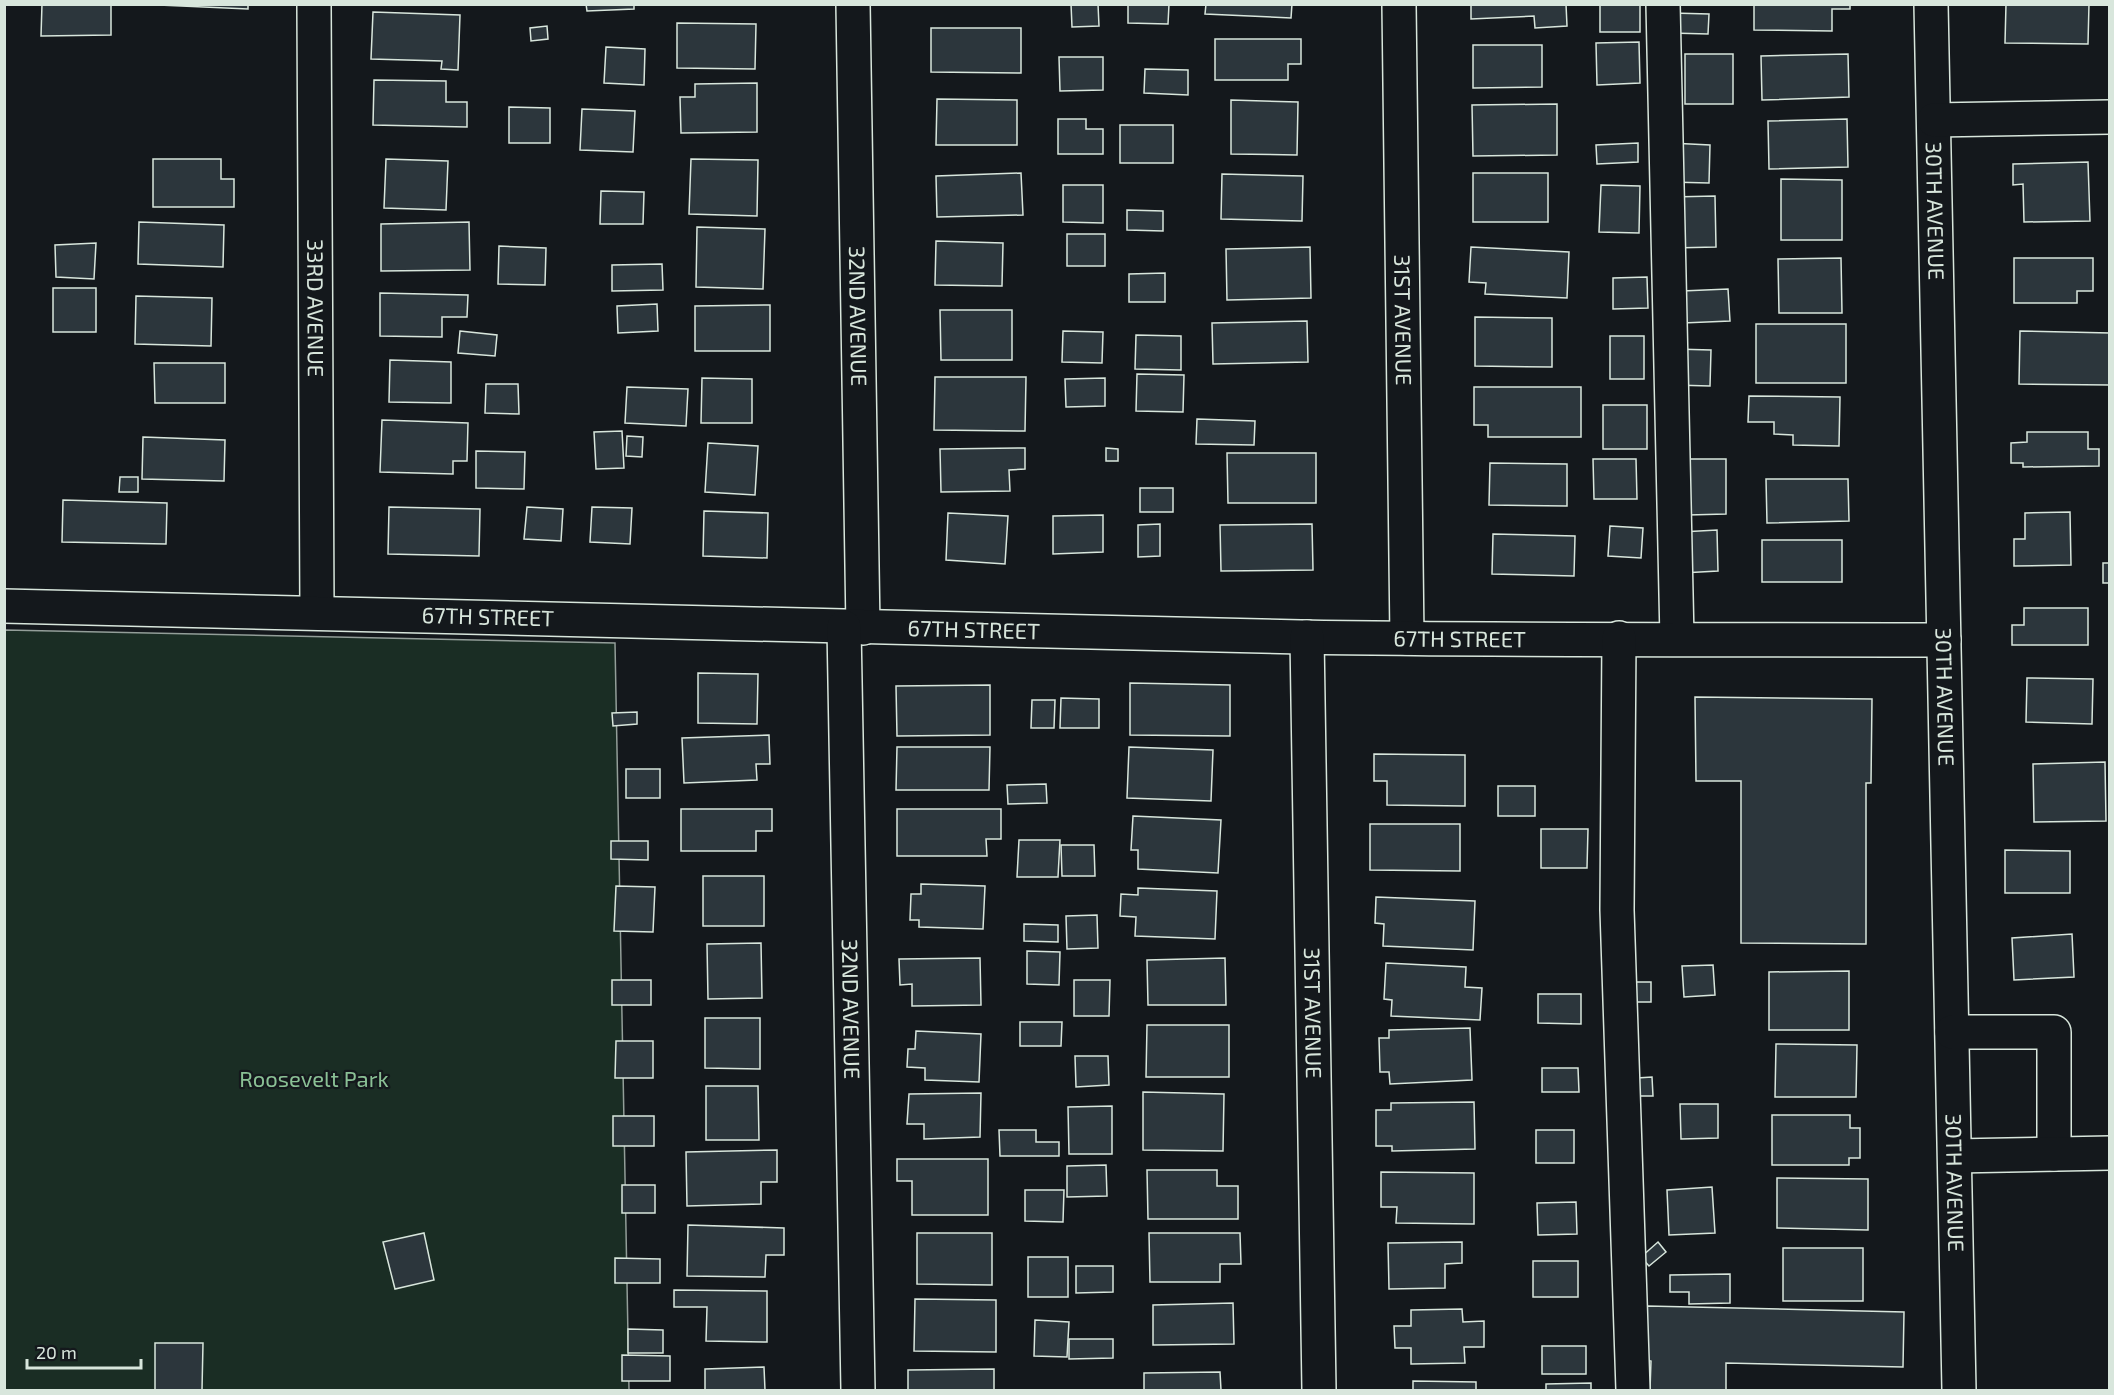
<svg xmlns="http://www.w3.org/2000/svg" width="2114" height="1395" font-family="'Exo 2',sans-serif">
	<style>
		.green { fill: #1a2d24; stroke: #939e99; stroke-width: 1.5 }
		.building { fill: #2c363c; stroke: #d8e6dc; stroke-width: 1.5 }
		.lines { fill: none; stroke-linecap: round; stroke-linejoin: round }
		.minor-casing { stroke: #d8e6dc; stroke-width: 36 }
		.minor { stroke: #14181c; stroke-width: 33 }
		.labels { text-anchor: middle; stroke-width: 4.5; stroke-linejoin: round; paint-order: stroke }
		.street-label { font-size: 22px; fill: #d8e6dc; stroke: #14181c }
		.park-label { font-size: 22px; fill: #8ac095; stroke: #14181c }
	</style>
	<rect width="100%" height="100%" fill="#14181c"/>
	<!-- green -->
	<polygon class="green" points="5,630 615,643 629,1390 5,1390"/>
	<!-- building -->
	<g class="building">
		<polygon points="42,4 111,4 111,35 41,36"/>
		<polygon points="136,4 248,4 248,9"/>
		<polygon points="586,4 634,4 634,9 587,11"/>
		<polygon points="1071,4 1098,4 1099,26 1072,27"/>
		<polygon points="1128,4 1169,4 1168,24 1128,23"/>
		<polygon points="1206,4 1292,4 1291,18 1205,14"/>
		<polygon points="1471,4 1566,4 1567,26 1535,28 1534,16 1471,19"/>
		<rect x="1600" y="4" width="40" height="28"/>
		<polygon points="1754,4 1850,4 1850,9 1832,9 1832,31 1754,30"/>
		<polygon points="2006,4 2089,4 2088,44 2005,43"/>
		<polygon points="373,12 460,15 458,70 441,69 442,61 371,59"/>
		<polygon points="1672,13 1709,14 1708,34 1671,33"/>
		<polygon points="677,23 756,24 755,69 677,68"/>
		<polygon points="547,26 548,39 531,41 530,28"/>
		<polygon points="931,28 1021,28 1021,73 931,72"/>
		<polygon points="1215,39 1301,39 1301,64 1288,64 1288,80 1215,80"/>
		<polygon points="1639,42 1640,83 1597,85 1596,43"/>
		<polygon points="1473,45 1542,45 1542,87 1473,88"/>
		<polygon points="606,47 645,49 644,85 604,83"/>
		<rect x="1685" y="54" width="48" height="50"/>
		<polygon points="1848,54 1849,97 1762,100 1761,56"/>
		<polygon points="1059,57 1103,57 1103,90 1060,91"/>
		<polygon points="1145,69 1188,70 1188,95 1144,93"/>
		<polygon points="374,80 446,81 446,102 467,102 467,127 373,125"/>
		<polygon points="757,83 757,132 681,133 680,97 695,97 695,84"/>
		<polygon points="937,99 1017,100 1017,145 936,145"/>
		<polygon points="1231,100 1298,102 1297,155 1231,154"/>
		<polygon points="1557,104 1557,155 1473,156 1472,105"/>
		<polygon points="509,107 550,108 550,143 509,143"/>
		<polygon points="582,109 635,111 633,152 580,150"/>
		<polygon points="1058,119 1086,119 1086,129 1103,129 1103,154 1058,154"/>
		<polygon points="1847,119 1848,167 1769,169 1768,121"/>
		<rect x="1120" y="125" width="53" height="38"/>
		<polygon points="1638,143 1638,162 1597,164 1596,145"/>
		<polygon points="1670,143 1710,145 1709,183 1669,182"/>
		<polygon points="153,159 221,159 221,179 234,179 234,207 153,207"/>
		<polygon points="386,159 448,161 446,210 384,208"/>
		<polygon points="691,159 758,160 757,216 689,214"/>
		<polygon points="2088,162 2090,221 2024,222 2023,184 2013,185 2013,164"/>
		<polygon points="1021,173 1023,215 937,217 936,176"/>
		<rect x="1473" y="173" width="75" height="49"/>
		<polygon points="1222,174 1303,176 1302,221 1221,219"/>
		<polygon points="1781,179 1842,180 1842,240 1781,240"/>
		<polygon points="1063,185 1103,185 1103,223 1063,222"/>
		<polygon points="1601,185 1640,186 1639,233 1599,232"/>
		<polygon points="601,191 644,192 643,224 600,224"/>
		<polygon points="1715,196 1716,247 1672,248 1671,197"/>
		<polygon points="1127,210 1163,211 1163,231 1127,230"/>
		<polygon points="139,222 224,225 223,267 138,264"/>
		<polygon points="469,222 470,270 381,271 381,224"/>
		<polygon points="697,227 765,229 763,289 696,287"/>
		<rect x="1067" y="234" width="38" height="32"/>
		<polygon points="936,241 1003,243 1002,286 935,285"/>
		<polygon points="96,243 94,279 56,277 55,245"/>
		<polygon points="499,246 546,248 545,285 498,284"/>
		<polygon points="1310,247 1311,298 1227,300 1226,249"/>
		<polygon points="1471,247 1569,252 1567,298 1485,294 1486,283 1469,282"/>
		<polygon points="1841,258 1842,313 1779,313 1778,259"/>
		<polygon points="2014,258 2093,258 2093,291 2077,291 2077,303 2014,303"/>
		<polygon points="662,264 663,290 612,291 612,265"/>
		<polygon points="1165,273 1165,302 1129,302 1129,274"/>
		<polygon points="1647,277 1648,308 1613,309 1613,278"/>
		<rect x="53" y="288" width="43" height="44"/>
		<polygon points="1728,289 1730,321 1683,323 1682,291"/>
		<polygon points="380,293 468,295 467,317 442,317 442,337 380,336"/>
		<polygon points="136,296 212,298 211,346 135,344"/>
		<polygon points="657,304 658,331 618,333 617,306"/>
		<polygon points="770,305 770,351 695,351 695,306"/>
		<polygon points="940,310 1012,310 1012,360 941,360"/>
		<polygon points="1475,317 1552,318 1552,367 1475,366"/>
		<polygon points="1307,321 1308,362 1213,364 1212,323"/>
		<rect x="1756" y="324" width="90" height="59"/>
		<polygon points="460,331 497,335 495,356 458,353"/>
		<polygon points="1063,331 1103,332 1102,363 1062,362"/>
		<polygon points="2020,331 2110,333 2110,385 2019,384"/>
		<polygon points="1136,335 1181,336 1181,370 1135,369"/>
		<rect x="1610" y="336" width="34" height="43"/>
		<polygon points="1674,349 1711,350 1710,386 1674,385"/>
		<polygon points="390,360 451,362 451,403 389,402"/>
		<polygon points="154,363 225,363 225,403 155,403"/>
		<polygon points="1137,374 1184,375 1183,412 1136,411"/>
		<polygon points="935,377 1026,377 1025,431 934,430"/>
		<polygon points="702,378 752,379 752,423 701,423"/>
		<polygon points="1105,378 1105,406 1066,407 1065,379"/>
		<polygon points="486,384 518,384 519,414 485,413"/>
		<polygon points="627,387 688,389 686,426 625,423"/>
		<polygon points="1474,387 1581,387 1581,437 1488,437 1488,425 1474,425"/>
		<polygon points="1749,396 1840,397 1839,446 1793,445 1793,435 1774,434 1774,422 1748,422"/>
		<rect x="1603" y="405" width="44" height="44"/>
		<polygon points="1197,419 1255,421 1254,445 1196,444"/>
		<polygon points="382,420 468,423 467,461 453,461 453,474 380,472"/>
		<polygon points="622,431 624,468 596,469 594,432"/>
		<polygon points="2027,432 2088,432 2088,449 2099,449 2099,466 2023,467 2023,463 2011,463 2011,443 2027,442"/>
		<polygon points="627,436 643,437 642,457 626,456"/>
		<polygon points="143,437 225,440 224,481 142,479"/>
		<polygon points="708,443 758,446 755,495 705,492"/>
		<polygon points="1025,448 1025,469 1009,470 1010,491 941,492 940,449"/>
		<polygon points="1106,448 1118,449 1118,461 1106,461"/>
		<polygon points="476,451 525,452 524,489 476,488"/>
		<polygon points="1227,453 1316,453 1316,503 1228,503"/>
		<polygon points="1593,459 1636,459 1637,499 1594,499"/>
		<polygon points="1687,459 1726,459 1726,514 1688,515"/>
		<polygon points="1490,463 1567,464 1567,506 1489,505"/>
		<polygon points="120,477 138,477 138,492 119,492"/>
		<polygon points="1766,479 1848,479 1849,521 1767,523"/>
		<rect x="1140" y="488" width="33" height="24"/>
		<polygon points="63,500 167,503 166,544 62,542"/>
		<polygon points="389,507 480,509 479,556 388,554"/>
		<polygon points="527,507 563,509 561,541 524,539"/>
		<polygon points="592,507 632,508 630,544 590,542"/>
		<polygon points="704,511 768,513 767,558 703,556"/>
		<polygon points="2070,512 2071,565 2014,566 2014,539 2025,539 2025,513"/>
		<polygon points="948,513 1008,516 1005,564 946,560"/>
		<polygon points="1103,515 1103,552 1053,554 1053,516"/>
		<polygon points="1160,524 1160,556 1138,557 1138,525"/>
		<polygon points="1312,524 1313,570 1221,571 1220,525"/>
		<polygon points="1610,526 1643,528 1641,558 1608,556"/>
		<polygon points="1717,530 1718,571 1682,573 1681,532"/>
		<polygon points="1493,534 1575,536 1574,576 1492,574"/>
		<rect x="1762" y="540" width="80" height="42"/>
		<rect x="2103" y="563" width="7" height="20"/>
		<polygon points="2024,608 2088,608 2088,645 2012,645 2012,625 2024,625"/>
		<polygon points="698,673 758,674 757,724 698,723"/>
		<polygon points="2027,678 2093,679 2092,724 2026,722"/>
		<polygon points="1130,683 1230,685 1230,736 1130,735"/>
		<polygon points="990,685 990,735 897,736 896,686"/>
		<polygon points="1695,697 1872,699 1871,783 1866,783 1866,944 1741,943 1741,781 1696,781"/>
		<polygon points="1061,698 1099,699 1099,728 1060,728"/>
		<polygon points="1032,700 1055,700 1054,728 1031,728"/>
		<polygon points="637,712 637,724 613,726 612,713"/>
		<polygon points="769,735 770,764 756,764 757,780 684,783 682,738"/>
		<polygon points="897,747 990,747 989,790 896,790"/>
		<polygon points="1129,747 1213,750 1211,801 1127,798"/>
		<polygon points="1374,754 1465,755 1465,806 1387,805 1387,781 1374,781"/>
		<polygon points="2105,762 2106,821 2034,822 2033,764"/>
		<rect x="626" y="769" width="34" height="29"/>
		<polygon points="1046,784 1047,803 1008,804 1007,785"/>
		<rect x="1498" y="786" width="37" height="30"/>
		<polygon points="681,809 772,809 772,831 756,831 756,851 681,851"/>
		<polygon points="897,809 1001,809 1001,839 986,839 987,856 897,856"/>
		<polygon points="1133,816 1221,820 1218,873 1138,869 1138,850 1131,850"/>
		<polygon points="1370,824 1460,824 1460,871 1370,870"/>
		<polygon points="1541,829 1588,829 1587,868 1541,868"/>
		<polygon points="1019,840 1060,840 1058,877 1017,877"/>
		<polygon points="611,841 648,841 648,860 611,859"/>
		<polygon points="1061,845 1094,845 1095,876 1062,876"/>
		<polygon points="2005,850 2070,851 2070,893 2005,893"/>
		<rect x="703" y="876" width="61" height="50"/>
		<polygon points="921,884 985,886 983,929 919,927 919,920 910,920 911,894 921,894"/>
		<polygon points="616,886 655,887 653,932 614,931"/>
		<polygon points="1138,888 1217,891 1215,939 1135,936 1136,917 1120,916 1121,894 1138,895"/>
		<polygon points="1376,897 1475,901 1473,950 1383,946 1384,924 1375,923"/>
		<polygon points="1097,915 1098,948 1067,949 1066,916"/>
		<polygon points="1024,924 1058,925 1058,942 1024,941"/>
		<polygon points="2072,934 2074,977 2014,980 2012,938"/>
		<polygon points="761,943 762,998 708,999 707,944"/>
		<polygon points="1027,951 1060,952 1059,985 1027,984"/>
		<polygon points="980,958 981,1005 912,1006 912,984 900,985 899,959"/>
		<polygon points="1225,958 1226,1005 1148,1005 1147,960"/>
		<polygon points="1386,963 1466,967 1465,987 1482,988 1480,1020 1391,1016 1392,1000 1384,999"/>
		<polygon points="1713,965 1715,995 1684,997 1682,966"/>
		<polygon points="1849,971 1849,1030 1769,1030 1769,972"/>
		<rect x="612" y="980" width="39" height="25"/>
		<polygon points="1074,980 1110,980 1109,1016 1074,1016"/>
		<rect x="1631" y="982" width="20" height="20"/>
		<polygon points="1538,994 1581,994 1581,1024 1538,1023"/>
		<polygon points="705,1018 760,1018 760,1069 705,1068"/>
		<polygon points="1020,1022 1062,1022 1061,1046 1020,1046"/>
		<polygon points="1147,1025 1229,1025 1229,1077 1146,1077"/>
		<polygon points="1470,1028 1472,1080 1390,1084 1389,1072 1380,1072 1379,1038 1389,1038 1389,1030"/>
		<polygon points="916,1031 981,1034 979,1082 925,1080 925,1068 907,1067 908,1049 915,1049"/>
		<polygon points="616,1041 653,1041 653,1078 615,1078"/>
		<polygon points="1776,1044 1857,1045 1856,1097 1775,1097"/>
		<polygon points="1075,1056 1108,1056 1109,1085 1076,1087"/>
		<polygon points="1542,1068 1578,1068 1579,1092 1542,1092"/>
		<polygon points="1652,1077 1653,1096 1638,1096 1637,1078"/>
		<polygon points="706,1086 758,1086 759,1140 706,1140"/>
		<polygon points="1143,1092 1224,1094 1223,1151 1143,1150"/>
		<polygon points="981,1093 980,1137 924,1139 924,1124 907,1124 909,1094"/>
		<polygon points="1474,1102 1475,1149 1392,1151 1392,1146 1376,1146 1376,1110 1391,1110 1391,1103"/>
		<polygon points="1680,1104 1718,1104 1718,1138 1681,1139"/>
		<polygon points="1112,1106 1112,1154 1069,1154 1068,1107"/>
		<polygon points="1772,1115 1850,1115 1850,1128 1860,1128 1860,1158 1849,1158 1849,1165 1772,1165"/>
		<rect x="613" y="1116" width="41" height="30"/>
		<polygon points="999,1130 1036,1130 1036,1142 1059,1142 1059,1156 1000,1156"/>
		<rect x="1536" y="1130" width="38" height="33"/>
		<polygon points="777,1150 777,1182 761,1182 761,1204 687,1206 686,1152"/>
		<polygon points="897,1159 988,1159 988,1215 912,1215 912,1181 897,1181"/>
		<polygon points="1106,1165 1107,1196 1067,1197 1067,1166"/>
		<polygon points="1147,1170 1217,1170 1217,1186 1238,1186 1238,1219 1148,1219"/>
		<polygon points="1381,1172 1474,1173 1474,1224 1396,1223 1397,1207 1381,1207"/>
		<polygon points="1777,1178 1868,1179 1868,1230 1777,1228"/>
		<rect x="622" y="1185" width="33" height="28"/>
		<polygon points="1712,1187 1715,1233 1669,1235 1667,1190"/>
		<polygon points="1025,1190 1064,1190 1063,1222 1025,1221"/>
		<polygon points="1576,1202 1577,1234 1538,1235 1537,1203"/>
		<polygon points="688,1225 784,1228 784,1255 766,1255 765,1277 687,1276"/>
		<polygon points="424,1233 434,1280 395,1289 383,1242"/>
		<polygon points="917,1233 992,1233 992,1285 917,1284"/>
		<polygon points="1149,1233 1240,1233 1241,1264 1220,1264 1220,1282 1150,1282"/>
		<polygon points="1462,1242 1462,1263 1445,1264 1445,1288 1389,1289 1388,1243"/>
		<polygon points="1658,1242 1666,1252 1649,1266 1641,1257"/>
		<rect x="1783" y="1248" width="80" height="53"/>
		<rect x="1028" y="1257" width="40" height="40"/>
		<polygon points="615,1258 660,1259 660,1283 615,1283"/>
		<rect x="1533" y="1261" width="45" height="36"/>
		<polygon points="1076,1266 1113,1266 1113,1292 1076,1293"/>
		<polygon points="1730,1274 1730,1303 1689,1304 1689,1292 1670,1292 1670,1275"/>
		<polygon points="674,1290 767,1291 767,1342 706,1341 707,1307 674,1307"/>
		<polygon points="915,1299 996,1300 996,1352 914,1351"/>
		<polygon points="1233,1303 1234,1344 1153,1345 1153,1305"/>
		<polygon points="1647,1306 1904,1312 1903,1367 1726,1363 1726,1390 1650,1390 1651,1361 1646,1360"/>
		<polygon points="1462,1309 1463,1322 1484,1321 1484,1347 1464,1347 1465,1363 1411,1364 1411,1348 1395,1348 1394,1326 1411,1326 1411,1310"/>
		<polygon points="1035,1320 1069,1322 1067,1357 1034,1356"/>
		<polygon points="628,1329 663,1330 663,1353 628,1353"/>
		<polygon points="1069,1339 1113,1339 1113,1358 1069,1359"/>
		<polygon points="155,1343 203,1343 202,1390 155,1390"/>
		<rect x="1542" y="1346" width="44" height="28"/>
		<polygon points="622,1355 670,1356 670,1381 622,1381"/>
		<polygon points="764,1367 765,1390 705,1390 705,1369"/>
		<polygon points="994,1369 994,1390 908,1390 908,1370"/>
		<polygon points="1220,1372 1221,1390 1144,1390 1144,1373"/>
		<polygon points="1413,1381 1476,1382 1476,1390 1413,1390"/>
		<polygon points="1591,1383 1591,1390 1546,1390 1546,1384"/>
	</g>
	<g class="lines">
		<defs>
			<g id="minor">
				<path id="s1" d="M 314,4 L 317,611"/>
				<path id="s2" d="M 853,4 L 863,628"/>
				<path id="s3" d="M 1399,4 L 1407,638"/>
				<polyline points="1663,4 1677,639"/>
				<path id="s4" d="M 1931,4 L 1959,1390"/>
				<polyline points="1934,120 2110,117"/>
				<path id="s5" d="M 4,606 C 437,613 869,629 1301,637 C 1515,641 1730,639 1944,640"/>
				<path id="s6" d="M 844,627 L 858,1390"/>
				<path id="s7" d="M 1307,637 L 1319,1390"/>
				<polyline points="1619,638 1617,910 1633,1390"/>
				<polyline points="1952,1032 2054,1032 2054,1154"/>
				<polyline points="1955,1156 2110,1153"/>
			</g>
		</defs>
		<!-- minor casing -->
		<use href="#minor" class="minor-casing"/>
		<!-- minor -->
		<use href="#minor" class="minor"/>
	</g>
	<g class="labels">
		<!-- street labels -->
		<g class="street-label">
			<text dy="8" stroke="none"><textPath href="#s4" startOffset="207">30TH AVENUE</textPath></text>
			<text dy="8" stroke="none"><textPath href="#s1" startOffset="304">33RD AVENUE</textPath></text>
			<text dy="8" stroke="none"><textPath href="#s2" startOffset="312">32ND AVENUE</textPath></text>
			<text dy="8" stroke="none"><textPath href="#s3" startOffset="316">31ST AVENUE</textPath></text>
			<text dy="8" stroke="none"><textPath href="#s5" startOffset="484">67TH STREET</textPath></text>
			<text dy="8" stroke="none"><textPath href="#s5" startOffset="970">67TH STREET</textPath></text>
			<text dy="8" stroke="none"><textPath href="#s5" startOffset="1456">67TH STREET</textPath></text>
			<text dy="8" stroke="none"><textPath href="#s4" startOffset="693">30TH AVENUE</textPath></text>
			<text dy="8" stroke="none"><textPath href="#s6" startOffset="382">32ND AVENUE</textPath></text>
			<text dy="8" stroke="none"><textPath href="#s7" startOffset="376">31ST AVENUE</textPath></text>
			<text dy="8" stroke="none"><textPath href="#s4" startOffset="1179">30TH AVENUE</textPath></text>
		</g>
		<!-- park labels -->
		<g class="park-label">
			<text x="314" y="1087">Roosevelt Park</text>
		</g>
	</g>
	<!-- border -->
	<rect width="2114" height="1395" fill="none" stroke="#d8e6dc" stroke-width="12"/>
	<!-- scale -->
	<path d="M27 1359v9h114v-9" fill="none" stroke="#d8e6dc" stroke-width="3"/>
	<text x="36" y="1359" font-size="18" fill="#d8e6dc" stroke="#14181c" stroke-width="4.5" paint-order="stroke">20 m</text>
</svg>
